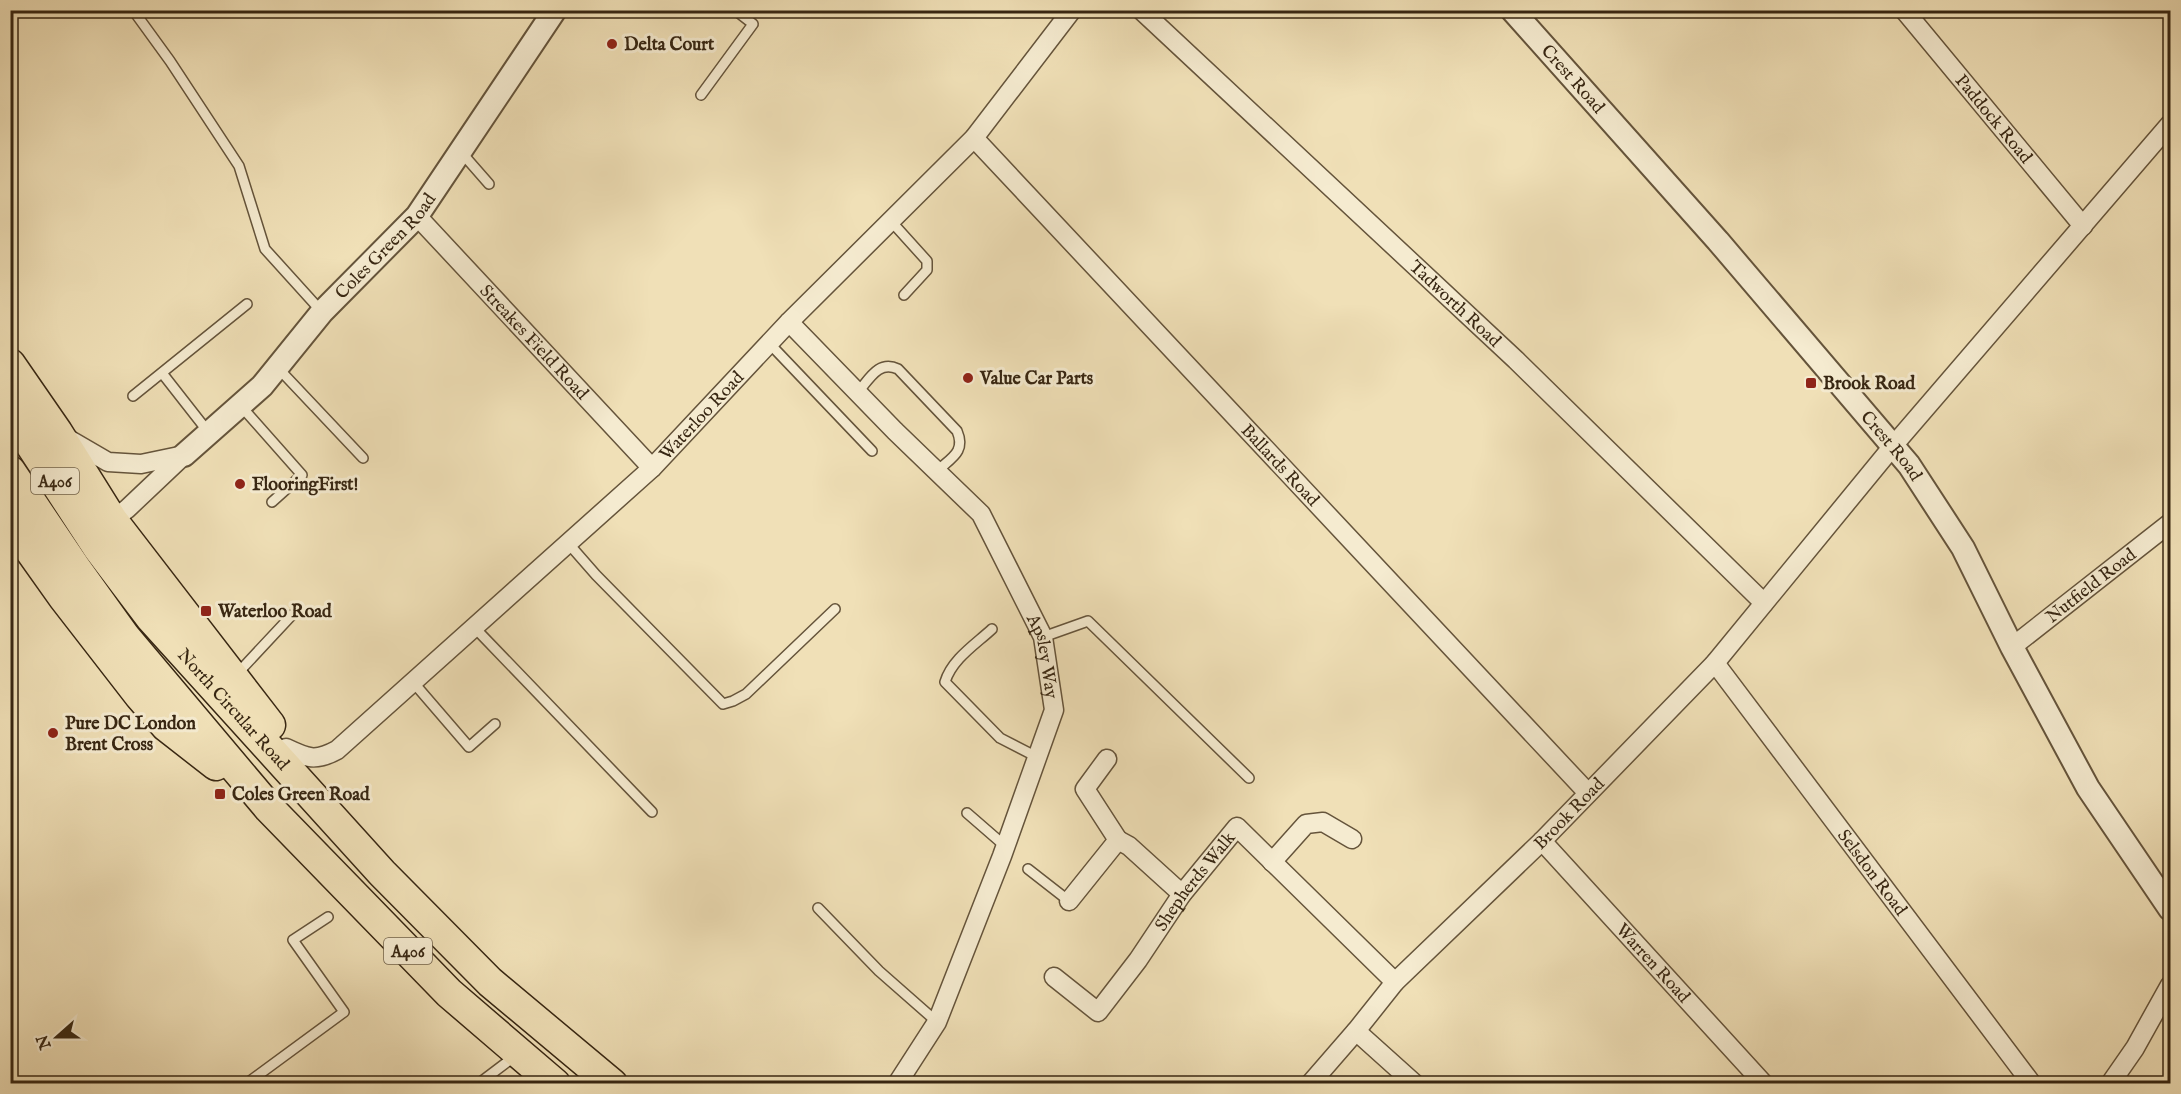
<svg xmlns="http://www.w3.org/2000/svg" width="2181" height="1094" font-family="'IM FELL English',serif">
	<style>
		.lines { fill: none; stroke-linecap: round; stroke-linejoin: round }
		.service-casing { stroke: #65543b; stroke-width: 12 }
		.minor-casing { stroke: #65543b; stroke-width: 21 }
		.tertiary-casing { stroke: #65543b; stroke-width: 26 }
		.trunk-casing { stroke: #372612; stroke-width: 33 }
		.service { stroke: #f5ebd0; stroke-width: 9 }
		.minor { stroke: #f5ebd0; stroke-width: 18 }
		.tertiary { stroke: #f5ebd0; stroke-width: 22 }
		.trunk { stroke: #f0e0b7; stroke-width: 30 }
		.poi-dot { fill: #8f2418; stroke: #f5ebd0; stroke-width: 2 }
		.labels { text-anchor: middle; stroke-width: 6; stroke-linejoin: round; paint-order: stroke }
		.shield { fill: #f5ebd0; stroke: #70614b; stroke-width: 1.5 }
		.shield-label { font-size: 16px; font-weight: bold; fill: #372612 }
		.poi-label { font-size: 18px; font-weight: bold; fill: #372612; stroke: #f5ebd0; text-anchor: start }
		.street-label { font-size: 18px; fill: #372612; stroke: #f5ebd0 }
	</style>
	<rect width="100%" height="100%" fill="#f0e0b7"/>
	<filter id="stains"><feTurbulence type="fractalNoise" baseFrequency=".00333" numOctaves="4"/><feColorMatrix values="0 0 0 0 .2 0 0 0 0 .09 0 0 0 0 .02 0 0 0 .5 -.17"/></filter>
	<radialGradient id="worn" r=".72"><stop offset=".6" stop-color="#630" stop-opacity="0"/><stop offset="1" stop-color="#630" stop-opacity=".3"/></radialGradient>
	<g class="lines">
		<defs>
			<g id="service">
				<polyline points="133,10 170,61 239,166 265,249 322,312"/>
				<polyline points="701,95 753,24 735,10"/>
				<polyline points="461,152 489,184"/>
				<polyline points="890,220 927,261 927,270 904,295"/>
				<polyline points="769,343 872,451"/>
				<polyline points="278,368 363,458"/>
				<polyline points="162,373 209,433"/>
				<path d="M 858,392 C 870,378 879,360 898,369 L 957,431 C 966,452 951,458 937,471"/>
				<polyline points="133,396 247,304"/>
				<polyline points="240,405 302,475 272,502"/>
				<polyline points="568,543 596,575 723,704 733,701 746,694 835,609"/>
				<polyline points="474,627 652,812"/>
				<path d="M 992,629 C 976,644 952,659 945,682 L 1000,738 L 1037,757"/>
				<polyline points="1043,637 1088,621 1249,778"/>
				<polyline points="236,675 292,615"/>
				<polyline points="413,682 469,747 495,724"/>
				<polyline points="967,813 1005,846"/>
				<polyline points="1028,869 1069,901"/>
				<polyline points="818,908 879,971 937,1022"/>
				<polyline points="246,1084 344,1012 293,940 328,917"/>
				<polyline points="478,1084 515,1056"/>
			</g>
			<g id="minor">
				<path id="s1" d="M 1141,10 L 1516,360 L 1764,603"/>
				<path id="s2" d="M 1904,10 L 2083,226"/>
				<path id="s3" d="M 974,138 L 1588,793"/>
				<path id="s4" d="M 417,216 L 652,468"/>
				<path id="s5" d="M 789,322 L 895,431 L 981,514 L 1043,637 L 1054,710 L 1002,856 L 937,1022 L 897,1084"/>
				<polyline points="65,437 108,462 141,464 184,455"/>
				<polyline points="112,520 127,509 183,456"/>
				<path id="s6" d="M 2012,647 L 2170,523"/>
				<path id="s7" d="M 1715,663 L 2032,1084"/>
				<path id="s8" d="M 286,748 C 307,758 315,762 337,750 L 652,468 L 789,322 L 974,138 L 1072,10"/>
				<polyline points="1107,759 1085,789 1118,840"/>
				<path id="s9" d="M 1542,841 L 1764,1084"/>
				<polyline points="1272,862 1306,824 1323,822 1352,839"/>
				<polyline points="1069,901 1118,840 1129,846 1182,894"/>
				<path id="s10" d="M 1054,977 L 1098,1012 L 1138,960 L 1182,894 L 1237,827 L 1395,982"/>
				<polyline points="1356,1031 1415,1084"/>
				<path id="s11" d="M 1310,1084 L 1356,1031 L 1395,982 L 1542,841 L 1715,663 L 1893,446 L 2170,124"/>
				<polyline points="2110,1084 2135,1048 2170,985"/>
			</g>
			<g id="tertiary">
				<path id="s12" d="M 1512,10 L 1718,241 L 1909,465 L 1963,548 L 2012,647 L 2088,788 L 2170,909"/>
				<path id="s13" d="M 184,455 L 262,386 L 322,312 L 417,216 L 555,10"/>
			</g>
			<g id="trunk">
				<polyline points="10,364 57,432 112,520 270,725"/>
				<path id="s14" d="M 10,413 L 99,549 L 151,618 L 382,873 L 490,982 L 612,1084"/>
				<polyline points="10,471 74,566 125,637 269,808 449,993 555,1084"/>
				<polyline points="10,522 64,598 140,696 166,726 216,765"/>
			</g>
		</defs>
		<!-- service casing -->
		<use href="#service" class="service-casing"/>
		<!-- minor casing -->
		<use href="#minor" class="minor-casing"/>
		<!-- tertiary casing -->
		<use href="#tertiary" class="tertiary-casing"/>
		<!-- trunk casing -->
		<use href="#trunk" class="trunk-casing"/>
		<!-- service -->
		<use href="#service" class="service"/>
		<!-- minor -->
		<use href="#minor" class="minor"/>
		<!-- tertiary -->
		<use href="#tertiary" class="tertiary"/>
		<!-- trunk -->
		<use href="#trunk" class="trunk"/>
	</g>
	<!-- markers -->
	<g class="poi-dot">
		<circle cx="612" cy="44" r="6"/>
		<circle cx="968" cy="378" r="6"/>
		<rect x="1805" y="377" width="12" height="12" rx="3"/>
		<circle cx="240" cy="484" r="6"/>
		<rect x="200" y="605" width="12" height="12" rx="3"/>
		<circle cx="53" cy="733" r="6"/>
		<rect x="214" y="788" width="12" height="12" rx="3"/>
	</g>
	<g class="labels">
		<!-- shield labels -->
		<g class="shield">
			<rect x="31" y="468" width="48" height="26" rx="4.5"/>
			<rect x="384" y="938" width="48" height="26" rx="4.5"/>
		</g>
		<g class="shield-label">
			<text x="55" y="487">A406</text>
			<text x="408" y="957">A406</text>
		</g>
		<!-- poi labels -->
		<g class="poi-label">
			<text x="624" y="50">Delta Court</text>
			<text x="980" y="384">Value Car Parts</text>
			<text x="1823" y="389">Brook Road</text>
			<text x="252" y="490">FlooringFirst!</text>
			<text x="218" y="617">Waterloo Road</text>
			<text x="65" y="729">Pure DC London<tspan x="65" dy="21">Brent Cross</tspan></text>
			<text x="232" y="800">Coles Green Road</text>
		</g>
		<!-- street labels -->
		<g class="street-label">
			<text dy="6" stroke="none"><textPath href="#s12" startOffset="92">Crest Road</textPath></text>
			<text dy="6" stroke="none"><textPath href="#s2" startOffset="141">Paddock Road</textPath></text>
			<text dy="6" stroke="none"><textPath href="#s13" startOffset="291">Coles Green Road</textPath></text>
			<text dy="6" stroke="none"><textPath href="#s1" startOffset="430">Tadworth Road</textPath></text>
			<text dy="6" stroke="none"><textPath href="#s4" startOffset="172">Streakes Field Road</textPath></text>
			<text dy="6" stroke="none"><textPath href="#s8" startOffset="549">Waterloo Road</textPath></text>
			<text dy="6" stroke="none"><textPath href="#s12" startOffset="578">Crest Road</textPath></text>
			<text dy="6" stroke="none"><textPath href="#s3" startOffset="448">Ballards Road</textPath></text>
			<text dy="6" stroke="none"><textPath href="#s6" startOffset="100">Nutfield Road</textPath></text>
			<text dy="6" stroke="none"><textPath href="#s5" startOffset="428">Apsley Way</textPath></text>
			<text dy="6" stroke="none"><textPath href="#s14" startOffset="372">North Circular Road</textPath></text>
			<text dy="6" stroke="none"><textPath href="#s11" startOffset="375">Brook Road</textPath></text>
			<text dy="6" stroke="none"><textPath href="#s7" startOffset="262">Selsdon Road</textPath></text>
			<text dy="6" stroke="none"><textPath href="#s10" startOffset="219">Shepherds Walk</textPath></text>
			<text dy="6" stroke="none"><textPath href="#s9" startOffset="165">Warren Road</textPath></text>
		</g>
	</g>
	<!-- margin -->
	<rect width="2181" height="1094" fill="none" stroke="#f0e0b7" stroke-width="36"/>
	<rect x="12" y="12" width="2157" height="1070" fill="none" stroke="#372612" stroke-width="3"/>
	<rect x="18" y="18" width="2145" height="1058" fill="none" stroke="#372612" stroke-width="1.5"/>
	<!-- north arrow -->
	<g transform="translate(57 1037) rotate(249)" stroke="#f5ebd0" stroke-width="4.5" paint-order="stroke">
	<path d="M0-4.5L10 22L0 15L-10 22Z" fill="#372612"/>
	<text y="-9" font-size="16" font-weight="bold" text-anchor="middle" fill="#372612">N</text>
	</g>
	<rect width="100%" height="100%" filter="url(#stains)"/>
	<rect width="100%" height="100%" fill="url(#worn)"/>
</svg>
